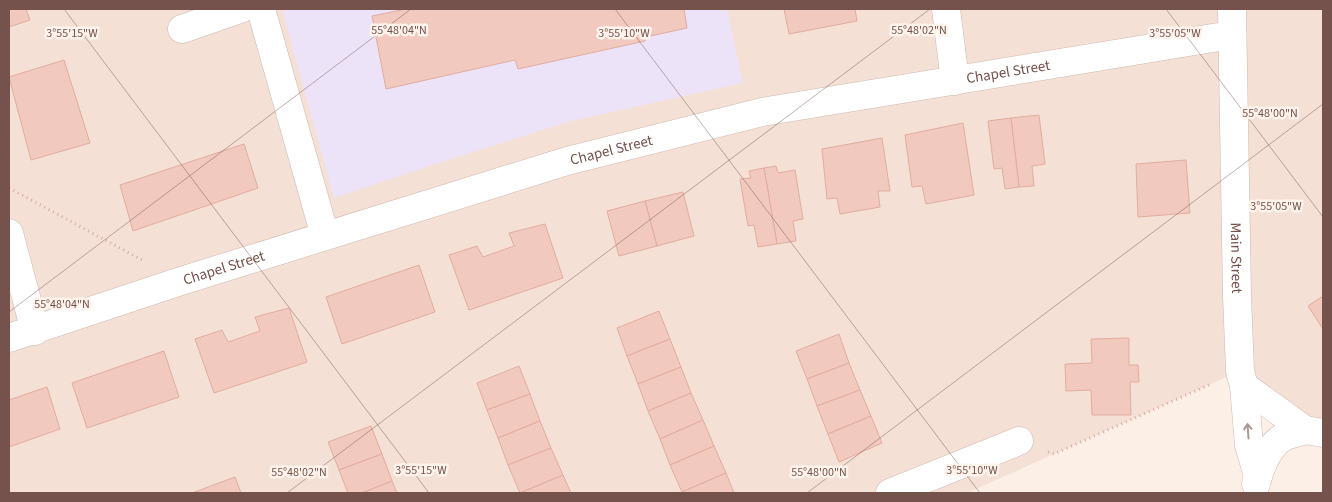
<svg xmlns="http://www.w3.org/2000/svg" width="1332" height="502" font-family="'Source Sans 3',sans-serif">
	<style>
		.residential { fill: #f4e0d5 }
		.education { fill: #ece3f8 }
		.building { fill: #f1c9be; stroke: #e3ac9f }
		.lines { fill: none; stroke-linecap: round; stroke-linejoin: round }
		.minor-casing { stroke: #d0b8af; stroke-width: 29 }
		.path { stroke: #d6aca1; stroke-width: 3; stroke-dasharray: 1 4; stroke-linecap: butt }
		.minor { stroke: #fff; stroke-width: 28 }
		.oneway { stroke: #ac9793 }
		.ticks { fill: none; stroke: #75524b; stroke-width: 1; stroke-opacity: 0.45 }
		.labels { text-anchor: middle; stroke-width: 5; stroke-linejoin: round; paint-order: stroke }
		.street-label { font-size: 15px; fill: #75524b; stroke: #fff4ed }
		.ticks-label { font-size: 12px; text-anchor: middle; fill: #75524b; stroke: #fff4ed; stroke-width: 5; stroke-linejoin: round; paint-order: stroke }
	</style>
	<rect width="100%" height="100%" fill="#fcefe6"/>
	<!-- residential -->
	<polygon class="residential" points="9,9 1323,9 1323,446 1240,371 967,493 9,493"/>
	<!-- education -->
	<polygon class="education" points="282,9 727,9 743,83 571,121 445,161 334,198"/>
	<!-- building -->
	<g class="building">
		<polygon points="9,9 26,9 30,20 9,27"/>
		<polygon points="406,9 684,9 687,28 646,37 645,41 518,69 515,60 386,89 372,16"/>
		<polygon points="784,9 855,9 857,21 789,34"/>
		<polygon points="64,60 90,143 31,160 9,77"/>
		<polygon points="1039,115 1045,164 1032,166 1034,186 1019,187 1011,118"/>
		<polygon points="1011,118 1019,187 1005,189 1002,168 994,169 988,121"/>
		<polygon points="963,123 974,195 926,204 922,186 912,187 905,135"/>
		<polygon points="882,138 890,191 878,191 880,207 840,214 837,198 827,199 822,149"/>
		<polygon points="244,144 258,188 133,231 120,185"/>
		<polygon points="1186,160 1190,213 1138,217 1136,164"/>
		<polygon points="776,166 778,173 795,170 803,219 793,221 796,241 777,244 764,168"/>
		<polygon points="764,168 777,244 758,247 754,225 748,226 740,179 751,178 749,171"/>
		<polygon points="683,192 694,236 657,246 645,201"/>
		<polygon points="645,201 657,246 619,256 607,211"/>
		<polygon points="545,224 563,278 469,310 449,255 477,246 483,257 514,246 509,233"/>
		<polygon points="419,265 435,312 342,344 326,297"/>
		<polygon points="1323,296 1323,329 1308,306"/>
		<polygon points="289,308 307,362 214,393 195,339 222,330 228,342 260,331 255,317"/>
		<polygon points="659,311 670,339 627,356 617,328"/>
		<polygon points="839,334 849,363 807,379 796,351"/>
		<polygon points="1129,338 1129,365 1138,365 1139,382 1130,382 1131,415 1092,415 1091,390 1066,391 1065,364 1092,363 1091,339"/>
		<polygon points="670,339 681,367 638,384 627,356"/>
		<polygon points="164,351 179,397 87,428 72,383"/>
		<polygon points="849,363 860,390 817,406 807,379"/>
		<polygon points="519,366 530,394 487,410 477,383"/>
		<polygon points="681,367 691,393 648,411 638,384"/>
		<polygon points="47,387 60,429 9,447 9,400"/>
		<polygon points="860,390 871,416 828,434 817,406"/>
		<polygon points="691,393 703,420 660,439 648,411"/>
		<polygon points="530,394 540,421 498,438 487,410"/>
		<polygon points="871,416 882,443 839,462 828,434"/>
		<polygon points="703,420 714,446 670,465 660,439"/>
		<polygon points="540,421 551,448 508,465 498,438"/>
		<polygon points="371,426 382,454 339,470 328,442"/>
		<polygon points="714,446 726,473 682,492 670,465"/>
		<polygon points="551,448 563,475 520,493 508,465"/>
		<polygon points="382,454 392,481 362,493 348,493 339,470"/>
		<polygon points="726,473 734,493 682,493 682,492"/>
		<polygon points="563,475 571,493 520,493"/>
		<polygon points="235,477 241,493 192,493"/>
		<polygon points="392,481 397,493 362,493"/>
	</g>
	<g class="lines">
		<defs>
			<g id="minor">
				<polyline points="261,9 325,236"/>
				<polyline points="946,9 955,81"/>
				<path id="s1" d="M 1232,9 L 1237,295 L 1240,371 L 1244,386 L 1249,445 L 1258,476"/>
				<polyline points="182,29 240,9"/>
				<polyline points="9,233 35,331"/>
				<path id="s2" d="M 9,338 L 181,281 L 567,161 L 762,112 L 1231,35"/>
				<polyline points="1244,386 1305,430 1323,433"/>
				<path d="M 1256,484 C 1259,469 1268,447 1282,438 C 1288,434 1298,433 1305,430"/>
				<polyline points="890,493 1019,441"/>
			</g>
		</defs>
		<!-- minor casing -->
		<use href="#minor" class="minor-casing"/>
		<!-- path -->
		<g class="path">
			<polyline points="9,188 142,260"/>
			<polyline points="1048,452 1054,454 1211,384"/>
		</g>
		<!-- minor -->
		<use href="#minor" class="minor"/>
	</g>
	<!-- one-way arrows -->
	<defs><path id="oneway-shaft" d="M-6 0H5M1.5-3L5.5 0L1.5 3" fill="none" stroke-width="1.6" stroke-linecap="round" stroke-linejoin="round" transform="scale(1.25)"/></defs>
	<use class="oneway" href="#oneway-shaft" transform="translate(1248 431) rotate(-94)"/>
	<!-- ticks -->
	<path class="ticks" d="M 64,9 L 429,493M 615,9 L 980,493M 1166,9 L 1323,217M 9,312 L 411,9M 287,493 L 930,9M 807,493 L 1323,104"/>
	<g class="labels">
		<!-- street labels -->
		<g class="street-label">
			<text dy="5" stroke="none"><textPath href="#s2" startOffset="1036">Chapel Street</textPath></text>
			<text dy="5" stroke="none"><textPath href="#s2" startOffset="631">Chapel Street</textPath></text>
			<text dy="5" stroke="none"><textPath href="#s1" startOffset="249">Main Street</textPath></text>
			<text dy="5" stroke="none"><textPath href="#s2" startOffset="226">Chapel Street</textPath></text>
		</g>
	</g>
	<g class="ticks-label">
		<text x="399" y="34">55°48'04"N</text>
		<text x="919" y="34">55°48'02"N</text>
		<text x="72" y="37">3°55'15"W</text>
		<text x="624" y="37">3°55'10"W</text>
		<text x="1175" y="37">3°55'05"W</text>
		<text x="1270" y="117">55°48'00"N</text>
		<text x="1276" y="210">3°55'05"W</text>
		<text x="62" y="308">55°48'04"N</text>
		<text x="421" y="474">3°55'15"W</text>
		<text x="972" y="474">3°55'10"W</text>
		<text x="299" y="476">55°48'02"N</text>
		<text x="819" y="476">55°48'00"N</text>
	</g>
	<!-- border -->
	<rect width="1332" height="502" fill="none" stroke="#75524b" stroke-width="20"/>
</svg>
